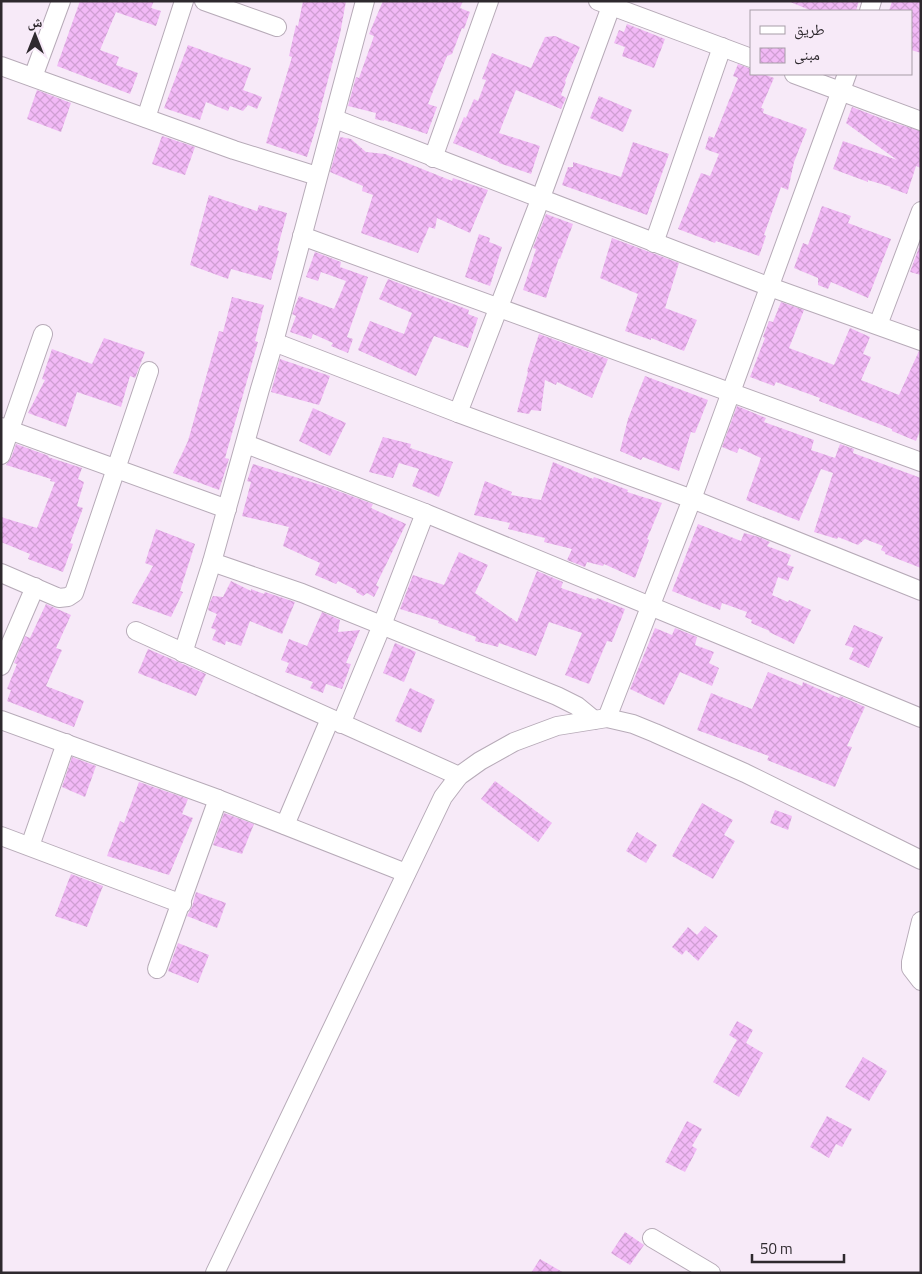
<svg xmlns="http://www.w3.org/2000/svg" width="922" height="1274" font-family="'Titillium Web','Noto Naskh Arabic',sans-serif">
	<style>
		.building { fill: url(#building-cross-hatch) }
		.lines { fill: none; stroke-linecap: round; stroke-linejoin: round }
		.minor-casing { stroke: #b7abb8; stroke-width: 20 }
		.minor { stroke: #fff; stroke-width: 18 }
	</style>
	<defs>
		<pattern id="building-cross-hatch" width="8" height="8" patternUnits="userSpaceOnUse" patternTransform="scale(1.25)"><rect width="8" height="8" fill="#f2b9f6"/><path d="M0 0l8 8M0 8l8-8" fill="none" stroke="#d09fd3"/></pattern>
	</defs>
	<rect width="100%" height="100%" fill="#f7eaf8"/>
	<!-- building -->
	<g class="building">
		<polygon points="80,1 154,1 151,8 161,11 156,26 116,12 100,50 119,57 116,65 138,73 130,94 57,66"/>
		<polygon points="303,1 346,1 340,34 318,118 319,118 307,157 266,143 292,57 289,56 296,25 298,26"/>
		<polygon points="383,1 463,1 460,8 470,12 464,29 462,28 452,54 447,56 428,104 437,107 427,134 384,120 384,121 375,119 376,113 348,106 356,77 359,78 374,36 369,34"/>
		<polygon points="788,1 859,1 856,11 812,11"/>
		<polygon points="892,1 921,1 921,53 911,50 911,11 889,11"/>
		<polygon points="627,24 665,39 654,68 622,56 625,47 614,43 619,30 624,32"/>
		<polygon points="555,36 580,47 565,81 566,82 561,95 566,98 561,109 516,90 499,133 540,146 531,174 499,163 499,162 453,143 464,117 466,118 474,99 478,101 486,80 482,79 492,53 531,68 545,37"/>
		<polygon points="188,45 251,68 243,90 262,97 257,109 248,105 243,111 230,106 228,111 206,102 200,120 164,108"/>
		<polygon points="738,64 751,69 751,74 763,74 774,78 761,108 764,109 763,113 807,129 794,162 788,190 781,187 764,235 766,236 759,256 716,241 715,243 678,229 701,173 710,176 719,154 705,149 709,136 714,138 738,78 733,76"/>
		<polygon points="37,90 71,103 61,132 27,119"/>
		<polygon points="599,96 632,110 623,132 590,118"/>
		<polygon points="852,107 888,121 921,131 921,168 916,166 907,194 890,188 891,187 868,180 868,182 833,169 843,141 897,160 846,123"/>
		<polygon points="162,136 195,147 185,175 152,164"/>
		<polygon points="340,137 351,139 366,152 385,154 452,181 453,178 488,190 470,233 437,218 435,229 429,227 418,253 361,233 373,195 362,191 363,186 330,172"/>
		<polygon points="633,142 669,154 647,215 562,185 568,167 573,167 573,162 621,177"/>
		<polygon points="209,195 257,211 259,205 287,213 277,250 279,251 271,280 231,269 228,279 190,265"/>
		<polygon points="822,206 851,216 848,223 891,239 868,298 831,282 828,289 818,285 818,278 794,268 803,243 808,245"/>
		<polygon points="546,214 573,224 560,259 559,258 546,298 523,290 536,249 533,248"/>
		<polygon points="479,234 490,238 489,242 502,247 490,286 465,277"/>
		<polygon points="612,238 679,263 665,308 697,320 684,351 651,338 651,340 625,331 638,294 600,278"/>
		<polygon points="921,242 921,275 910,272"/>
		<polygon points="315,252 341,262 340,267 368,277 347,337 353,339 348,353 331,346 333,343 313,334 311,339 290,332 296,316 292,314 299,296 334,309 346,281 321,272 318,281 306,277"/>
		<polygon points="388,279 469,310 468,314 478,318 468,348 434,336 416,376 358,350 370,321 404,334 412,313 379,299"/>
		<polygon points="232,297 264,305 255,341 258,342 225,458 229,459 219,490 173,473 188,441 219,331 223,332"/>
		<polygon points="781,302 804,310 789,348 834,365 850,328 870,337 863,354 871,357 861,380 899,395 919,351 921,351 921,428 916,441 892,431 892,429 819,401 820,398 776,382 774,386 750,377 765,338 763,337 769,321 773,322"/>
		<polygon points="539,334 608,359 592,398 557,382 556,385 545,380 541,411 531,410 529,414 517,412 528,372 527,371"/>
		<polygon points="104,338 145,352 135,378 130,376 121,407 77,392 66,427 28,413 45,380 42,379 52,349 92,364"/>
		<polygon points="280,359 330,376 319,405 271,392"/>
		<polygon points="645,376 708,400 695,433 691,432 679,471 643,457 641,460 620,451 628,419"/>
		<polygon points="737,406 766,418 764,422 814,440 811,450 835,458 840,444 854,449 853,453 921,478 921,568 885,554 885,552 881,550 883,546 865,539 858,545 838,537 837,539 814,532 833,473 821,469 799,521 746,500 761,458 739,448 737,453 722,447"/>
		<polygon points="313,408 346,423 330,456 299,441"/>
		<polygon points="383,437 411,444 410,448 453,462 439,497 412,486 419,469 399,463 393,478 369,472"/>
		<polygon points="16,444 49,456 48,457 82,468 78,479 84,482 77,506 83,508 70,543 73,544 63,572 28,559 30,554 1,542 1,517 37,528 55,482 50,481 51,479 6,465 11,458"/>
		<polygon points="553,462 593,479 594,477 628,490 627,492 662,503 647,539 649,540 635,578 604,564 603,566 587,562 585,567 567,560 572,549 544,542 545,538 508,529 510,523 474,515 485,481 512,492 511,495 541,500"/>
		<polygon points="253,464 327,487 373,504 371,508 406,524 376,585 379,587 374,597 367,593 363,596 356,592 356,590 338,581 336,584 315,575 320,563 283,546 289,527 242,516 251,482 247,481"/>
		<polygon points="698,524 741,541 744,533 759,537 770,542 767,546 791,555 787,565 794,567 788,581 778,577 772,595 788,602 789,600 811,610 794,644 769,632 770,631 751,623 752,620 745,617 747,612 722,603 720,610 672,591"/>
		<polygon points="156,529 195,544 180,591 183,592 171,617 132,603 153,566 145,563"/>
		<polygon points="459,552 488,565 475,593 517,622 537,571 563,582 561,588 596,600 597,598 625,609 612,642 607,641 589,684 565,675 582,633 549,622 536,656 499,643 498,647 475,641 476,637 438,623 439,621 400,609 413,575 444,585"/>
		<polygon points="231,581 251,591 251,589 264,594 265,592 295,602 282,634 250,621 241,646 226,641 225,645 212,640 216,630 211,628 217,614 208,610 210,602 213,596 223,597"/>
		<polygon points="46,604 71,615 56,648 62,650 46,686 84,701 74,727 7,701 11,690 7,689 17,664 14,663 25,636 30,638"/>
		<polygon points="322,612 340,620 338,632 360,630 346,663 351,664 342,689 326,684 323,693 310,688 313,682 285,672 289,663 281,660 289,639 307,646"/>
		<polygon points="854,625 883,637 869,668 849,659 854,648 845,645"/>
		<polygon points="655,628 672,635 675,628 697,637 695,645 714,652 709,663 719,668 712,686 680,672 664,705 630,689"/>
		<polygon points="395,643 416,652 404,682 383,673"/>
		<polygon points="148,649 206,674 196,696 138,673"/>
		<polygon points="768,672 802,686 803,682 839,698 840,696 865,707 847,746 852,747 835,787 767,760 769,756 697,730 711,693 752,709"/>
		<polygon points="410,688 435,700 421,733 395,721"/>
		<polygon points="72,757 96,766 85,797 62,787"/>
		<polygon points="495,781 552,823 538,842 481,799"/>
		<polygon points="139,782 188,799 182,814 193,818 169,875 107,856 120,821 124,823"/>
		<polygon points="702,803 733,820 724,835 735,841 713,879 672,856"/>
		<polygon points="775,810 792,816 788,830 770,823"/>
		<polygon points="224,813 254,824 242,854 213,845"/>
		<polygon points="637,832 657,845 646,863 626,851"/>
		<polygon points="71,874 103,886 87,927 55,916"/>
		<polygon points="196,892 226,903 217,928 187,916 192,907"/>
		<polygon points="705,926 718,936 698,961 686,950 682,955 672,947 688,927 697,935"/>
		<polygon points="178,943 209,955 198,983 168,971"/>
		<polygon points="737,1021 753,1030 746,1043 763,1053 739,1097 713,1082 737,1040 729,1035"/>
		<polygon points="863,1057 887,1071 869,1101 845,1087"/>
		<polygon points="827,1116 852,1129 842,1147 836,1144 829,1158 810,1147"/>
		<polygon points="687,1121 702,1129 692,1146 697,1149 685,1172 665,1162"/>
		<polygon points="625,1232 644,1245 630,1265 611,1253"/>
		<polygon points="540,1259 564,1273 531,1273"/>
	</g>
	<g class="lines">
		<defs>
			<g id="minor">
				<polyline points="204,1 277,27"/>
				<polyline points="598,1 751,58"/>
				<polyline points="613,1 540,200 458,413 692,499 921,591"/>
				<polyline points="869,11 872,1"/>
				<polyline points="1,66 234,150 317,176"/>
				<polyline points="794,74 921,121"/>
				<polyline points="33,77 61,1"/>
				<polyline points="146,118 184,1"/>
				<polyline points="335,119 770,287 921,341"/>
				<polyline points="433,158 489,1"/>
				<polyline points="302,236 921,462"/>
				<polyline points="654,243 722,47"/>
				<polyline points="878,325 921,211"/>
				<polyline points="274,342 458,413"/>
				<polyline points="1,427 227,509"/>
				<polyline points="246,444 425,513 921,718"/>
				<polyline points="1,455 43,334"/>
				<polyline points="212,562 302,593 557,696 577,706 594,720"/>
				<polyline points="1,573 59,598 68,597 74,593 149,371"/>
				<polyline points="136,631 459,776"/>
				<polyline points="183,653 212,562 260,389 274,342 365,1"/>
				<polyline points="1,666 35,587"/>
				<polyline points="607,718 692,499 847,74"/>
				<polyline points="1,720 218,799 406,873"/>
				<polyline points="341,724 382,625 425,513"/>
				<polyline points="285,825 330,719"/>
				<polyline points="1,836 182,904"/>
				<polyline points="30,846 66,743"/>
				<polyline points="921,921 911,962 911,968 921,981"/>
				<polyline points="157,969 218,799"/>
				<polyline points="652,1238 711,1273"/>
				<polyline points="215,1273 443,797 459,776 480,761 514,742 557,726 607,718 633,724 655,733 745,773 921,860"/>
			</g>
		</defs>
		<!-- minor casing -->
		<use href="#minor" class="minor-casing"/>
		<!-- minor -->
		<use href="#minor" class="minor"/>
	</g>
	<!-- border -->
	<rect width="922" height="1274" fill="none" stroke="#2e292e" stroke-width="5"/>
	<!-- legend -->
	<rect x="750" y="10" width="162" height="65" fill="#f7eaf8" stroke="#a79da7"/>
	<rect x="760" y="26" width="25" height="8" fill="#ffffff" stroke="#a79da7"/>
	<text x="794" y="35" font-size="15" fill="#2e292e">طريق</text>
	<rect x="760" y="48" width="25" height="15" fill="url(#building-cross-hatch)" stroke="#a79da7"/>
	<text x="794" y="60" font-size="15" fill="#2e292e">مبنى</text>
	<!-- north arrow -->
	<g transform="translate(35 35)" stroke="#f7eaf8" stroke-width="4" paint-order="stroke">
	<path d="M0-4L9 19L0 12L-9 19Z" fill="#2e292e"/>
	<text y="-8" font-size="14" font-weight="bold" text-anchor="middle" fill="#2e292e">ش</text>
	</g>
	<!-- scale -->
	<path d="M752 1254v8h92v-8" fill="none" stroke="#2e292e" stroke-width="2.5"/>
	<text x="760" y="1254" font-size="15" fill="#2e292e" stroke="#f7eaf8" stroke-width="4" paint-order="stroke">50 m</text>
</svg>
